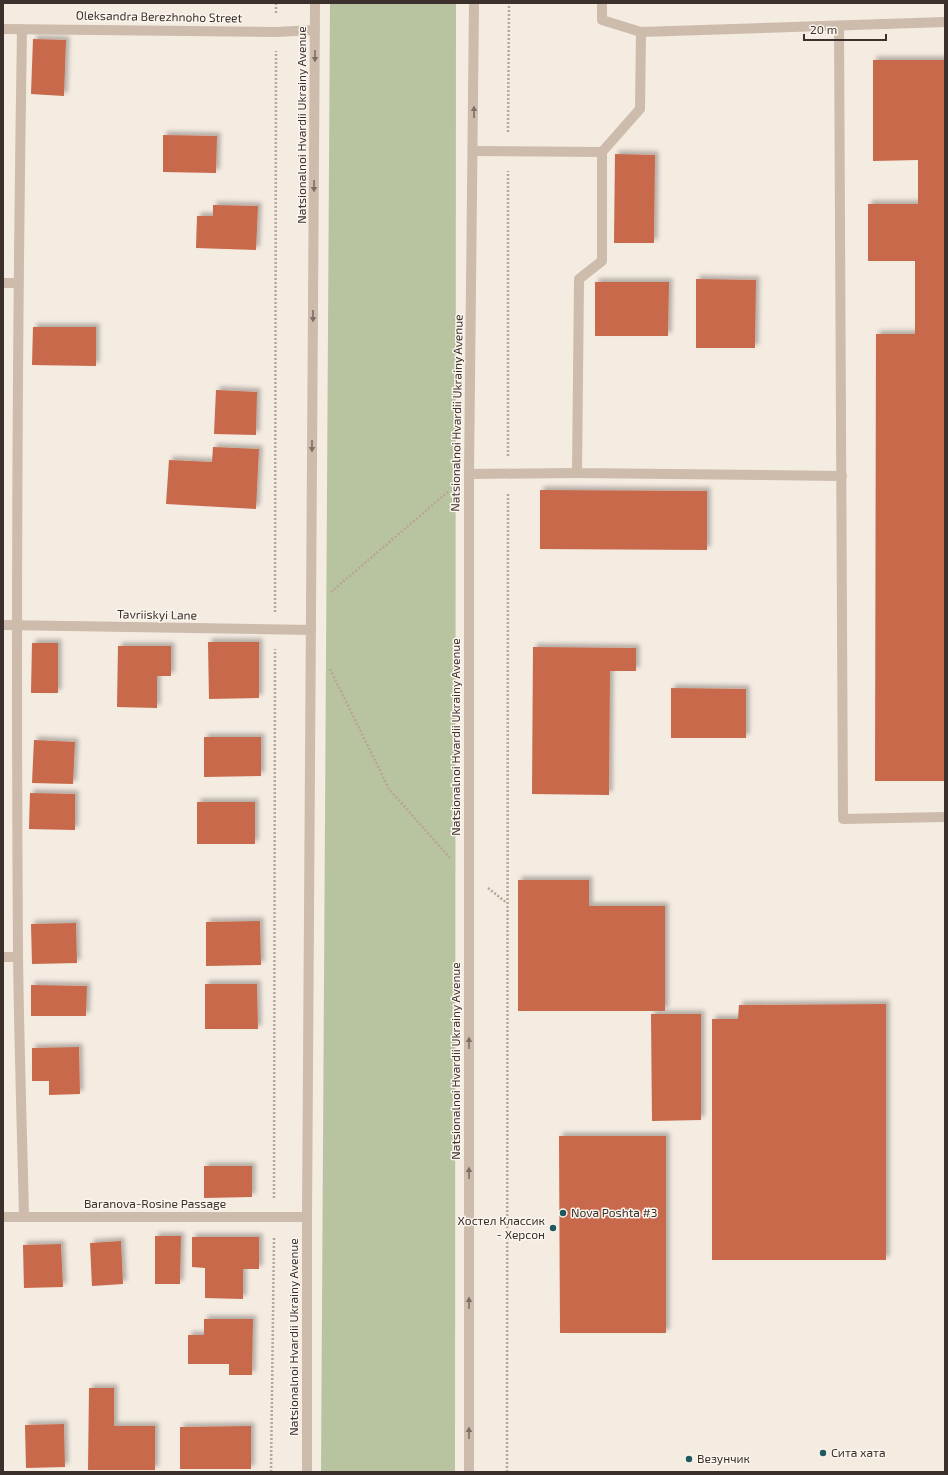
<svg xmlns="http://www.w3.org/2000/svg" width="948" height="1475" font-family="'Exo 2',sans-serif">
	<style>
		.green { fill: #b8c4a0 }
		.building { fill: #c8694b; filter: url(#shadow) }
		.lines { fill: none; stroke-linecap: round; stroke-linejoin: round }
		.path { stroke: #b9a596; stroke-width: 2.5; stroke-dasharray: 2 2; stroke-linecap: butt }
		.service { stroke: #cdbbac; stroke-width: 10 }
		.minor { stroke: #cdbbac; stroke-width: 10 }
		.tertiary { stroke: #cdbbac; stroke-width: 10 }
		.oneway { fill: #7d6f65 }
		.poi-dot { fill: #1f5a5e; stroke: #fbf5ee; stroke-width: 1.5 }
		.labels { text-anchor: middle; stroke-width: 3; stroke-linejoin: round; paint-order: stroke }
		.street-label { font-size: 12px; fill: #3b302b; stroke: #fbf5ee }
		.poi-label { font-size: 12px; fill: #3b302b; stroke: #fbf5ee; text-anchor: start }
	</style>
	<defs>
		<filter id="shadow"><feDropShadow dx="3.5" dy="-3.5" stdDeviation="2" flood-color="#0004"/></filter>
	</defs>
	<rect width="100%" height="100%" fill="#f4ebe1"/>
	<!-- green -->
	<polygon class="green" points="330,3 456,3 455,1472 321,1472"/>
	<!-- building -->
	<g class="building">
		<polygon points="33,39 66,40 64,96 31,94"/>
		<polygon points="873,60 945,60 945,781 875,781 876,334 915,334 915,261 868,261 868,204 918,204 918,160 873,161"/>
		<polygon points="163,135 217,136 216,173 163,172"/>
		<polygon points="615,154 655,155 654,243 614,243"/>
		<polygon points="213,205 258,206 256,250 196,248 197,216 213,216"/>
		<polygon points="696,279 756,280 755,348 696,348"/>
		<polygon points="595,282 669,282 668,336 595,336"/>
		<polygon points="33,327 96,327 96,366 32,365"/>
		<polygon points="216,390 257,392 256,435 214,434"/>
		<polygon points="213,447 259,449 256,509 166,504 169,460 212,462"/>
		<polygon points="540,490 707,491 707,550 540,549"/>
		<polygon points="208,642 259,642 259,698 209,699"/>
		<polygon points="32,643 58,643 58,693 31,693"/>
		<polygon points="118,646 171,646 171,676 157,676 157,708 117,707"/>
		<polygon points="533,647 636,648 636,671 610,671 609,795 532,794"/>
		<polygon points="671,688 746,689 746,738 671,738"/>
		<polygon points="204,737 261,737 261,776 204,777"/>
		<polygon points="34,740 75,742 73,784 32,783"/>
		<polygon points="30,793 75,794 75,830 29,829"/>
		<rect x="197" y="802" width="58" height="42"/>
		<polygon points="518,880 589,880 589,906 665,906 665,1011 518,1011"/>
		<polygon points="260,921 261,965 206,966 206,922"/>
		<polygon points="76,923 77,963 32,964 31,924"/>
		<polygon points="205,984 257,984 258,1029 205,1029"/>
		<polygon points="31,985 87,986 86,1016 31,1016"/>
		<polygon points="886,1004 886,1260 712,1260 712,1019 738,1019 739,1005"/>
		<polygon points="651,1014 701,1014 701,1120 652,1121"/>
		<polygon points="79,1047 80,1094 49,1095 49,1081 32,1081 32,1048"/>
		<polygon points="559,1136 666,1136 666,1333 560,1333"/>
		<polygon points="204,1166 252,1166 252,1197 204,1198"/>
		<polygon points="155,1236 181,1236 180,1284 155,1284"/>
		<polygon points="192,1237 259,1237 259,1269 243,1269 243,1299 205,1298 205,1268 192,1267"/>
		<polygon points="121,1241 123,1284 92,1286 90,1243"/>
		<polygon points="61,1244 63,1287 24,1288 23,1245"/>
		<polygon points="204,1319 253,1319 252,1375 229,1375 229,1364 188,1364 188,1335 204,1335"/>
		<polygon points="89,1388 114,1388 114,1426 155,1426 155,1470 88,1470"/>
		<polygon points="64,1424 65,1467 26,1468 25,1425"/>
		<polygon points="251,1426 251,1469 180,1469 180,1427"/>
	</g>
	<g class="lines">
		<!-- path -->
		<g class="path">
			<polyline points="276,3 276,14"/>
			<polyline points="508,132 509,3"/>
			<polyline points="508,456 508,171"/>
			<polyline points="331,592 449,491"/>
			<polyline points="275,612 276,51"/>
			<polyline points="330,669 389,789 450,858"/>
			<polyline points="488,888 507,903"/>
			<polyline points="274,1198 275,649"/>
			<polyline points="271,1472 274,1237"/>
			<polyline points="507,1472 508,493"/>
		</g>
		<!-- service -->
		<g class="service">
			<polyline points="602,3 602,20 641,32 945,22"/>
			<polyline points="839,26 843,819 945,817"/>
			<polyline points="473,151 602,152 640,109 641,32"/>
			<polyline points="602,152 602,261 579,279 577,473 842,476"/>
			<polyline points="469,474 577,473"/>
		</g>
		<!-- minor -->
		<g class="minor">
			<polyline points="3,29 276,32 315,30"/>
			<path d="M 22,29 C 17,337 16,646 18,954 C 19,1041 22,1129 24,1216"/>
			<polyline points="3,283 18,283"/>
			<polyline points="3,625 311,630"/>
			<polyline points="3,957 18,957"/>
			<polyline points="3,1217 307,1217"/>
		</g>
		<!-- tertiary -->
		<g class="tertiary">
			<polyline points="307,1472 307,1217 315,3"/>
			<polyline points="469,1472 469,474 474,3"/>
		</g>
	</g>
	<!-- one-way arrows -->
	<defs><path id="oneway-solid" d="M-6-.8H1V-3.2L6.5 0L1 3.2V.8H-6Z"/></defs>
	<g class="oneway">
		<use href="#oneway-solid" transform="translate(315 56) rotate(90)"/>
		<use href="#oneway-solid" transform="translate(474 112) rotate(-90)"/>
		<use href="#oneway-solid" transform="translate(314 186) rotate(90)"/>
		<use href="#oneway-solid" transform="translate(313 316) rotate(90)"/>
		<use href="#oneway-solid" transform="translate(312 446) rotate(90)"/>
		<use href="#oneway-solid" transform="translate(469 1043) rotate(-90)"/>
		<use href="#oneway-solid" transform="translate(469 1173) rotate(-90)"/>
		<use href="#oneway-solid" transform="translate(469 1303) rotate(-90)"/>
		<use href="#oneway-solid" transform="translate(469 1433) rotate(-90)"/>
	</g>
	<!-- markers -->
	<g class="poi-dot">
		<circle cx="563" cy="1213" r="4"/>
		<circle cx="553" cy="1228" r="4"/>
		<circle cx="823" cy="1453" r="4"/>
		<circle cx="689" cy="1459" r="4"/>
	</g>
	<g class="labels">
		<!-- street labels -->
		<g class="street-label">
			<text transform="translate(159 17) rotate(1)" y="4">Oleksandra Berezhnoho Street</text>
			<text transform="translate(302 125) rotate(-90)" y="4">Natsionalnoi Hvardii Ukrainy Avenue</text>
			<text transform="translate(457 413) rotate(-89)" y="4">Natsionalnoi Hvardii Ukrainy Avenue</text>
			<text transform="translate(157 615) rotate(1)" y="4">Tavriiskyi Lane</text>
			<text transform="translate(456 737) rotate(-90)" y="4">Natsionalnoi Hvardii Ukrainy Avenue</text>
			<text transform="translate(456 1061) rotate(-90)" y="4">Natsionalnoi Hvardii Ukrainy Avenue</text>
			<text x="155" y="1208">Baranova-Rosine Passage</text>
			<text transform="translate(294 1337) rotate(-90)" y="4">Natsionalnoi Hvardii Ukrainy Avenue</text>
		</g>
		<!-- poi labels -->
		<g class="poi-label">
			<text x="571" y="1217">Nova Poshta #3</text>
			<text x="545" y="1225" text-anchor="end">Хостел Классик<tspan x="545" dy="14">- Херсон</tspan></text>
			<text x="831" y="1457">Сита хата</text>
			<text x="697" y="1463">Везунчик</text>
		</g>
	</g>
	<!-- border -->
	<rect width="948" height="1475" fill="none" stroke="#3b302b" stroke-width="8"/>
	<!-- scale -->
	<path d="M804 34v6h82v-6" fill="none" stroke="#3b302b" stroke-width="2"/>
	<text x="810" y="34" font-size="12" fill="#3b302b" stroke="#fbf5ee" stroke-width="3" paint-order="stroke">20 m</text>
</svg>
